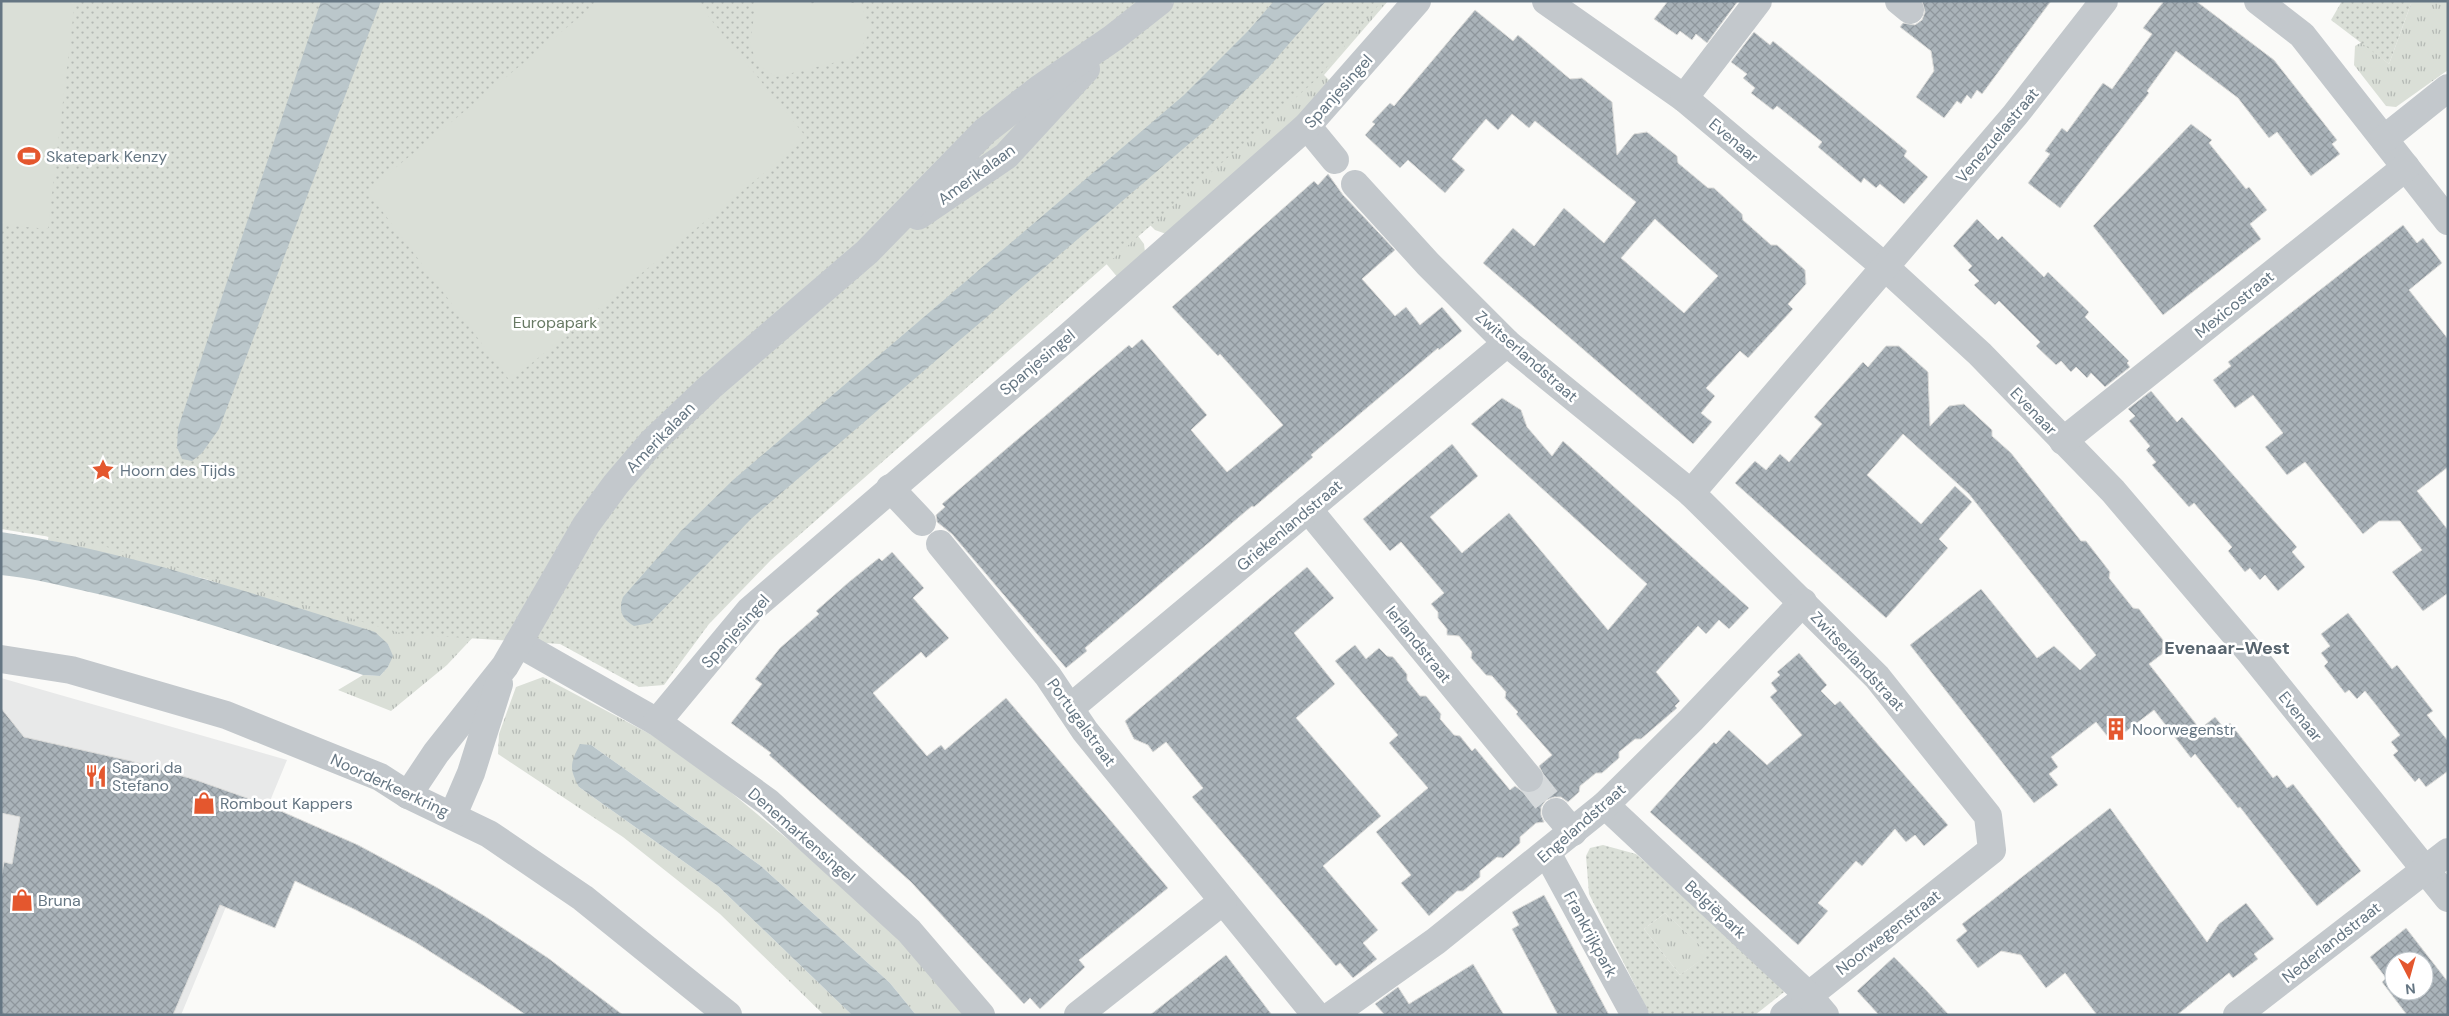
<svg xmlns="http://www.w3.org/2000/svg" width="2449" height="1016" font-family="'DM Sans',sans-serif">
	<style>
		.built { fill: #e8e9e9 }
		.grass { fill: url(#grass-tufts) }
		.park { fill: url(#park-dots); fill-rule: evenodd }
		.pitch { fill: #dadfd7 }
		.water { fill: url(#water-waves) }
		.building { fill: url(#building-cross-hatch); stroke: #dcdcda; fill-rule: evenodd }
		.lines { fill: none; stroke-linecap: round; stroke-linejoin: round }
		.minor-tunnel { stroke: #d5d9db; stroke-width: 28; stroke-dasharray: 28 14; stroke-linecap: butt }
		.minor { stroke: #c3c8cc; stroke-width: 28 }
		.labels { text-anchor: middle; stroke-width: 5; stroke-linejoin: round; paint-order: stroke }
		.street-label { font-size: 16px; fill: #657683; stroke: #fff }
		.poi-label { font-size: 16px; fill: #657683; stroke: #fff; text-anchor: start }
		.park-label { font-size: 16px; fill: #687a64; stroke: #fff }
		.neighbourhood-label { font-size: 18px; font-weight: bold; fill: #57646e; stroke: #fff }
	</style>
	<defs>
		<pattern id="grass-tufts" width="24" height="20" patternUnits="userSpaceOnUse" patternTransform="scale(1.25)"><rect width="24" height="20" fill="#dadfd7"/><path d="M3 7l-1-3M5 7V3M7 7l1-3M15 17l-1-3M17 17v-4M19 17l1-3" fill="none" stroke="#b4b9b4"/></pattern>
		<pattern id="park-dots" width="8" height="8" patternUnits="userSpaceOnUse" patternTransform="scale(1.25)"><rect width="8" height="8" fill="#dadfd7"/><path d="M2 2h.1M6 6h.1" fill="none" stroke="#b4b9b4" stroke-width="1.8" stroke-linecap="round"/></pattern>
		<pattern id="water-waves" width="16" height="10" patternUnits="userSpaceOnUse" patternTransform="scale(1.25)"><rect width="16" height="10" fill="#bbc7cb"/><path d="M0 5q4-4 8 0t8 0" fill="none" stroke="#9ca6aa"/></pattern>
		<pattern id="building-cross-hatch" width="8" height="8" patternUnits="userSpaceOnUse" patternTransform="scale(1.25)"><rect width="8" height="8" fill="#aab3b9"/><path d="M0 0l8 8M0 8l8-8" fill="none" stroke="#8e969c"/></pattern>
	</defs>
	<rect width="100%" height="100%" fill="#fafaf8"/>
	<!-- built -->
	<polygon class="built" points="1,678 287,760 181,1015 1,1015"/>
	<!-- grass -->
	<g class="grass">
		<polygon points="1326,1 1388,1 1324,75 1332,83 1291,128 1169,235 1155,230 1147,222 1135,232 1144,244 1145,252 1119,279 1083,236"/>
		<polygon points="2412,1 2448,1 2448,70 2396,107 2386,106 2354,65 2355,46 2362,42 2389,64"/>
		<polygon points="51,518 477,633 447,665 391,711 338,690 363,675 380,676 388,667 392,656 388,644 206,579 48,540"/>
		<polygon points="543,677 680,750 803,852 905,944 966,1015 916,1015 890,983 761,866 591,745 579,787 718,886 852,1015 824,1015 720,914 623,837 498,754 499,734 516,687"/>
		<polygon points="1665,913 1710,954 1680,975 1644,929"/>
	</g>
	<!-- park -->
	<g class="park">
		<polygon points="1,1 1382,1 1317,79 771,560 709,624 664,685 639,687 560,644 404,634 100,545 1,529"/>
		<polygon points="2342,1 2412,1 2389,64 2331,20"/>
		<path d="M 1603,845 L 1636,854 L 1773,970 L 1784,992 L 1755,1015 L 1650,1015 L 1589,894 L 1586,856 L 1590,848 ZM 1665,913 L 1709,954 L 1680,975 L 1644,929 Z"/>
	</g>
	<!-- pitch -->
	<g class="pitch">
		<polygon points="1,1 75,1 48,228 62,230 1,225"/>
		<polygon points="599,1 696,1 807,138 510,381 367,191"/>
		<path d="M 756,1 L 807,1 L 806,5 C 823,0 844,0 861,5 L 871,30 L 862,46 L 849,59 L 776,77 L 758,64 L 750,45 Z"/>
	</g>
	<!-- water -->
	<g class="water">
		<polygon points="321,1 381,1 219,429 202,453 192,461 182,459 177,447 178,428"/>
		<path d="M 1274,1 L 1326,1 L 1269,67 L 1204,131 L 751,519 L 650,623 L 634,626 C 622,619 618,611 623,597 L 681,531 L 733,480 L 1184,95 L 1248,31 Z"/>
		<path d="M 1,532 C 129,551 253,594 375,632 L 388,644 L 393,656 L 388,667 L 380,676 L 363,675 C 276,645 188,615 98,594 C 66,587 34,578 1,575 Z"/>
		<path d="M 580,744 L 591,745 L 761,866 L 890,983 L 916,1015 L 852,1015 L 718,886 L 579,787 C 569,768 570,764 580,744 Z"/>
	</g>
	<!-- building -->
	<g class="building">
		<polygon points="1668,1 1738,1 1707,43 1696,34 1692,40 1680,31 1677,35 1654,19"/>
		<polygon points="1922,1 2051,1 1982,94 1977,90 1971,99 1967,95 1961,104 1957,101 1944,118 1916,97 1934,71 1931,51 1900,27 1903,23 1915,25 1922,20 1925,12"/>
		<polygon points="2164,1 2196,1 2274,60 2337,140 2332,144 2340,154 2311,176 2277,132 2269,138 2238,98 2176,51 2147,91 2149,93 2060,208 2028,183 2050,154 2045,151 2062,128 2067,132 2103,83 2112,89 2152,34 2143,28"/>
		<path d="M 1475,10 L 1513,41 L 1518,35 L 1570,79 L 1582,78 L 1612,102 L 1617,155 L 1634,134 L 1647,132 L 1677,156 L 1678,163 L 1708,188 L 1714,188 L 1742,214 L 1743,220 L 1771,245 L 1777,245 L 1805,270 L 1806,284 L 1788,304 L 1793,309 L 1748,358 L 1740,351 L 1706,388 L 1715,396 L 1701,413 L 1712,422 L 1693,444 L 1483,263 L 1513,228 L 1534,246 L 1564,208 L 1604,243 L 1636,202 L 1535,121 L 1529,128 L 1512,114 L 1498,130 L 1486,119 L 1452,159 L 1465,170 L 1445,193 L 1408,160 L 1400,168 L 1365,135 L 1375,124 L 1372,122 L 1390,103 L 1394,106 ZM 1655,219 L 1718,276 L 1684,313 L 1621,258 Z"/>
		<polygon points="1754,32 1770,45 1773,41 1907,151 1904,156 1928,177 1904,204 1880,184 1876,188 1864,178 1861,183 1818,147 1822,142 1777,106 1773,110 1751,93 1755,88 1743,78 1747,74 1731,62"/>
		<polygon points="2191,124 2212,140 2209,143 2246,189 2249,187 2267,210 2250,224 2261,239 2163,315 2093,226"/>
		<polygon points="1328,174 1343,195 1395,250 1362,279 1395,316 1406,307 1420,325 1442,307 1462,331 1439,350 1438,348 1311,455 1313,457 1254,507 1252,506 1085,648 1087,651 1066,668 952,534 937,522 936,515 945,507 942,504 1012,444 1129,345 1132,348 1142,339 1207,415 1191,430 1227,472 1238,463 1283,425 1220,354 1218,356 1172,307 1314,181 1318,185"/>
		<polygon points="1977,219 1998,240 2002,236 2044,277 2048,272 2089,312 2085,317 2129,361 2127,363 2130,367 2105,387 2091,373 2087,378 2076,367 2071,372 2061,361 2056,365 2036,346 2040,342 1999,301 1995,305 1974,285 1979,281 1968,270 1972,266 1953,246"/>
		<polygon points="2403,225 2417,243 2423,238 2442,263 2409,290 2448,339 2448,467 2417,491 2448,530 2448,593 2423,611 2392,572 2422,550 2400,521 2379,521 2363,534 2305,462 2287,475 2265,447 2283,433 2253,395 2235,408 2213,380 2231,366 2228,362"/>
		<polygon points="1886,346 1899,346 1928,372 1930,426 1949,406 1964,404 1992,430 1992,436 2011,453 2081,541 2086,541 2110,572 2109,578 2133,608 2139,609 2163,640 2162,654 2149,664 2200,729 2215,717 2224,728 2230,723 2273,778 2277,775 2287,788 2293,784 2361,871 2317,906 2240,807 2238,808 2195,754 2191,758 2154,710 2112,742 2096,722 2051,757 2058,767 2049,774 2058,785 2034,803 1910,645 1981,589 2037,658 2054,646 2080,670 2096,655 1969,494 1903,434 1867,475 1921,524 1955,486 1972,502 1939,539 1948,548 1886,618 1735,483 1755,461 1766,470 1780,454 1789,462 1822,424 1814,417 1863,362 1868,367"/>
		<polygon points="2151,391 2177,422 2182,417 2297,547 2292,552 2305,567 2278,591 2265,575 2260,580 2250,568 2245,572 2228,551 2232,547 2194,503 2189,507 2152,465 2156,462 2146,450 2150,446 2129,421 2135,416 2128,409"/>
		<polygon points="1502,398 1521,410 1527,427 1552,456 1563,441 1749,608 1729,629 1719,620 1706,634 1698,626 1656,672 1680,701 1675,706 1677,708 1641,739 1635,739 1619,752 1619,758 1602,773 1596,773 1580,786 1579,792 1568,802 1561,797 1554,797 1546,800 1541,807 1541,815 1544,822 1536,823 1520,837 1520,843 1503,858 1497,857 1480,871 1480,877 1463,891 1457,891 1429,916 1401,883 1411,875 1376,832 1428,788 1389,743 1398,735 1335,661 1355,645 1366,659 1379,648 1387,656 1393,657 1407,674 1407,680 1420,696 1426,696 1441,714 1440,719 1454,735 1460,736 1472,751 1475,748 1510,790 1515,786 1524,793 1532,793 1539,790 1543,784 1544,776 1539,766 1552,755 1516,714 1518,712 1505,698 1506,692 1492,676 1486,675 1471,658 1472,652 1459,636 1447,635 1447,629 1438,618 1438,612 1431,604 1444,593 1401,542 1390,551 1363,519 1452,444 1478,476 1430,517 1462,553 1509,513 1608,630 1647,584 1471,424"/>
		<polygon points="892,552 924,588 913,598 949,638 926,658 921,652 873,693 927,756 941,745 945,750 1006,698 1168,888 1079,960 1085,967 1040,1009 1030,998 1024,1004 911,882 769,755 771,753 731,723 762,684 755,679 780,648 819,614 816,611 849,582 879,558 882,561"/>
		<polygon points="1307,567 1334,598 1294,633 1335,684 1296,718 1381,816 1323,866 1378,930 1363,943 1377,959 1353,978 1340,963 1336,966 1192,797 1203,788 1166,742 1153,752 1148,745 1134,739 1125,721"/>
		<polygon points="2348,613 2392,669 2397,665 2433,711 2427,715 2448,741 2448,771 2426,787 2419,778 2415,782 2393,755 2398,751 2391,742 2400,735 2365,691 2357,699 2349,690 2345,693 2324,666 2328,662 2321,653 2330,646 2321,634"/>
		<polygon points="1799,653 1827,685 1821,691 1835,705 1840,701 1948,825 1924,846 1915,835 1906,842 1895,829 1862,866 1856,861 1818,903 1828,911 1798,945 1650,812 1714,742 1716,744 1729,730 1767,765 1802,735 1770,697 1777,691 1771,683 1780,675 1777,672"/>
		<polygon points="1,708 24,737 131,761 196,780 267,805 358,845 436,887 483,915 548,958 623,1015 526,1015 484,986 415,942 356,910 295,881 275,928 220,905 173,1015 1,1015 1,879 4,862 12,864 20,817 1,813"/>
		<polygon points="2110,808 2207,942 2219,924 2246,903 2274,939 2254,954 2258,959 2233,978 2229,973 2177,1015 2097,1015 2065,973 2046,988 2021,955 2001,951 1978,968 1956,940 1967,931 1962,924"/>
		<polygon points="1544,895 1564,931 1609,1015 1558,1015 1512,929 1519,925 1512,912"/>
		<path d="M 2406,928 L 2448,982 L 2448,1015 L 2407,1015 L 2382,982 L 2386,978 L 2370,957 ZM 2394,961 L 2424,961 L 2424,991 L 2394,991 Z"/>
		<polygon points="1226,955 1272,1015 1150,1015"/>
		<polygon points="1894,957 1925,989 1949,1015 1879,1015 1857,991"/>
		<polygon points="1473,964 1504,1015 1385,1015 1375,1004 1398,987 1409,1004"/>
	</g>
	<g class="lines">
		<!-- minor-tunnel -->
		<polyline class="minor-tunnel" points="1529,778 1556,812"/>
		<!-- minor -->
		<g class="minor">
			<polyline points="1546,1 1684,98 1885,267 1980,354 2113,491 2250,652 2448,898"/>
			<polyline points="1899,1 1910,10"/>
			<polyline points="2258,1 2302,35 2448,221"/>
			<polyline points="1684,98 1758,1"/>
			<polyline points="1307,126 1335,160"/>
			<polyline points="2384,139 2448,88"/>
			<polyline points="1355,184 1428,264 1507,343 1691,493 1877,677 1988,816 1992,850 1784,1015"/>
			<polyline points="918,216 1006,156 1086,69"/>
			<polyline points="2063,441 2406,167"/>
			<polyline points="890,488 922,522"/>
			<polyline points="1691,493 2015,115 2104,1"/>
			<polyline points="1308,509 1529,778"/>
			<polyline points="940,544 1048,676 1085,731 1316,1015"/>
			<polyline points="518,643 657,722 768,802 909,931 981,1015"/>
			<polyline points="1,659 71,670 226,715 380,777 408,795 489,834 583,898 728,1015"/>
			<polyline points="1070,708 1507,343"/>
			<polyline points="657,722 750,610 1069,336 1307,126 1417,1"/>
			<polyline points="408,795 436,753 505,666 586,525 616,484 651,443 710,387 867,252 985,131 1039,89 1113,38 1160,1"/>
			<polyline points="1605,805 1808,995 1825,1015"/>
			<polyline points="1556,812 1573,832"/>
			<polyline points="453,815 471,773 499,684"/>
			<polyline points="1547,853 1635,1015"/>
			<polyline points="1078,1015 1223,901"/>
			<polyline points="1332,1015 1436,941 1605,805 1691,720 1803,602"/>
			<polyline points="2237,1015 2448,852"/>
		</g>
	</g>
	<!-- icons -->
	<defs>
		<symbol id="stadium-bare" viewBox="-9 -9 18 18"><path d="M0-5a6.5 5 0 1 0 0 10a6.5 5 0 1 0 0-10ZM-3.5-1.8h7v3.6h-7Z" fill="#e4572e" stroke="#fff" stroke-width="2.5" paint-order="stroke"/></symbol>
		<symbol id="sight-bare" viewBox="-9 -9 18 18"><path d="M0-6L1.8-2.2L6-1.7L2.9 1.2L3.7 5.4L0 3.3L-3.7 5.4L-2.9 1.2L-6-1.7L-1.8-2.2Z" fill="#e4572e" stroke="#fff" stroke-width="2.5" paint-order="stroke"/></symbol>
		<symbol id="building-bare" viewBox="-9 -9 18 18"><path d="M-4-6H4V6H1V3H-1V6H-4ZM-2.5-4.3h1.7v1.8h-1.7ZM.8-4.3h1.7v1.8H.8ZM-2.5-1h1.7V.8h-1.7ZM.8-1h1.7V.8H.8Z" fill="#e4572e" stroke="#fff" stroke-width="2.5" paint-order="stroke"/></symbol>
		<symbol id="restaurant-bare" viewBox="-9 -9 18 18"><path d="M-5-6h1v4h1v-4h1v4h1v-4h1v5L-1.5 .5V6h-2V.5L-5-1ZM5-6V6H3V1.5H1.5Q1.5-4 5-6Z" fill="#e4572e" stroke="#fff" stroke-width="2.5" paint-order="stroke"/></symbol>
		<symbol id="shop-bare" viewBox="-9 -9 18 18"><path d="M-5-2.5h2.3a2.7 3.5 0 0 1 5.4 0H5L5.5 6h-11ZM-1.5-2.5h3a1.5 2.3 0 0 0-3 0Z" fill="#e4572e" stroke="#fff" stroke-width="2.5" paint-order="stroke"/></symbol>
	</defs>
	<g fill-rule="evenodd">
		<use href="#stadium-bare" x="13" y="140" width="32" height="32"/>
		<use href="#sight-bare" x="87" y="454" width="32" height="32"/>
		<use href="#building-bare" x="2100" y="713" width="32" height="32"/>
		<use href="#restaurant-bare" x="80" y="760" width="32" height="32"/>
		<use href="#shop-bare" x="188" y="787" width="32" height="32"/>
		<use href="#shop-bare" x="6" y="884" width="32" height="32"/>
	</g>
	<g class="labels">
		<!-- street labels -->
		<g class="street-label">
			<text transform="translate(1338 91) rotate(-48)" y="6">Spanjesingel</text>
			<text transform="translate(1997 135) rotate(-50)" y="6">Venezuelastraat</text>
			<text transform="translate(1734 140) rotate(40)" y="6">Evenaar</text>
			<text transform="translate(976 174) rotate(-36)" y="6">Amerikalaan</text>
			<text transform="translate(2234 304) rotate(-39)" y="6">Mexicostraat</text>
			<text transform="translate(1527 356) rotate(41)" y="6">Zwitserlandstraat</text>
			<text transform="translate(1037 362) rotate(-40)" y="6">Spanjesingel</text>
			<text transform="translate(2034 411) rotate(46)" y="6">Evenaar</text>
			<text transform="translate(660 437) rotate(-46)" y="6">Amerikalaan</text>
			<text transform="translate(1289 525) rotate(-40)" y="6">Griekenlandstraat</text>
			<text transform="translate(735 631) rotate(-48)" y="6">Spanjesingel</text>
			<text transform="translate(1419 644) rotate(51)" y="6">Ierlandstraat</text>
			<text transform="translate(1858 661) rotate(47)" y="6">Zwitserlandstraat</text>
			<text transform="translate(2301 716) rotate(51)" y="6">Evenaar</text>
			<text transform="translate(1082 722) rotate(54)" y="6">Portugalstraat</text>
			<text transform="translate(390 785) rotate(25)" y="6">Noorderkeerkring</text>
			<text transform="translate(1581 823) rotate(-41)" y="6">Engelandstraat</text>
			<text transform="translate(802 835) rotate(41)" y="6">Denemarkensingel</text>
			<text transform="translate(1716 909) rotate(43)" y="6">Belgiëpark</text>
			<text transform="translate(1888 932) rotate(-38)" y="6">Noorwegenstraat</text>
			<text transform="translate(1591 934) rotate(62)" y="6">Frankrijkpark</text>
			<text transform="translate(2331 942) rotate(-38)" y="6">Nederlandstraat</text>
		</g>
		<!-- poi labels -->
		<g class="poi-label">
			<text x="46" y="162">Skatepark Kenzy</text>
			<text x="120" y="476">Hoorn des Tijds</text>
			<text x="2132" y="735">Noorwegenstr</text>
			<text x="112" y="773">Sapori da<tspan x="112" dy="18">Stefano</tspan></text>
			<text x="220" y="809">Rombout Kappers</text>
			<text x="38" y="906">Bruna</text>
		</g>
		<!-- park labels -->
		<g class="park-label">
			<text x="555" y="328">Europapark</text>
		</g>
		<!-- neighbourhood labels -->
		<g class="neighbourhood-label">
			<text x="2227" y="654">Evenaar-West</text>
		</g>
	</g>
	<!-- border -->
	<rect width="2449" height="1016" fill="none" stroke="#657683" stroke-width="5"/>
	<!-- north arrow -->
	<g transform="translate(2409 976) rotate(174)"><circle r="24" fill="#ffffff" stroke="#c1c8cd"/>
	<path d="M0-4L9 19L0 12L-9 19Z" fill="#e4572e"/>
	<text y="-8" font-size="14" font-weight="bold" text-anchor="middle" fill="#657683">N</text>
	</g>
</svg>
